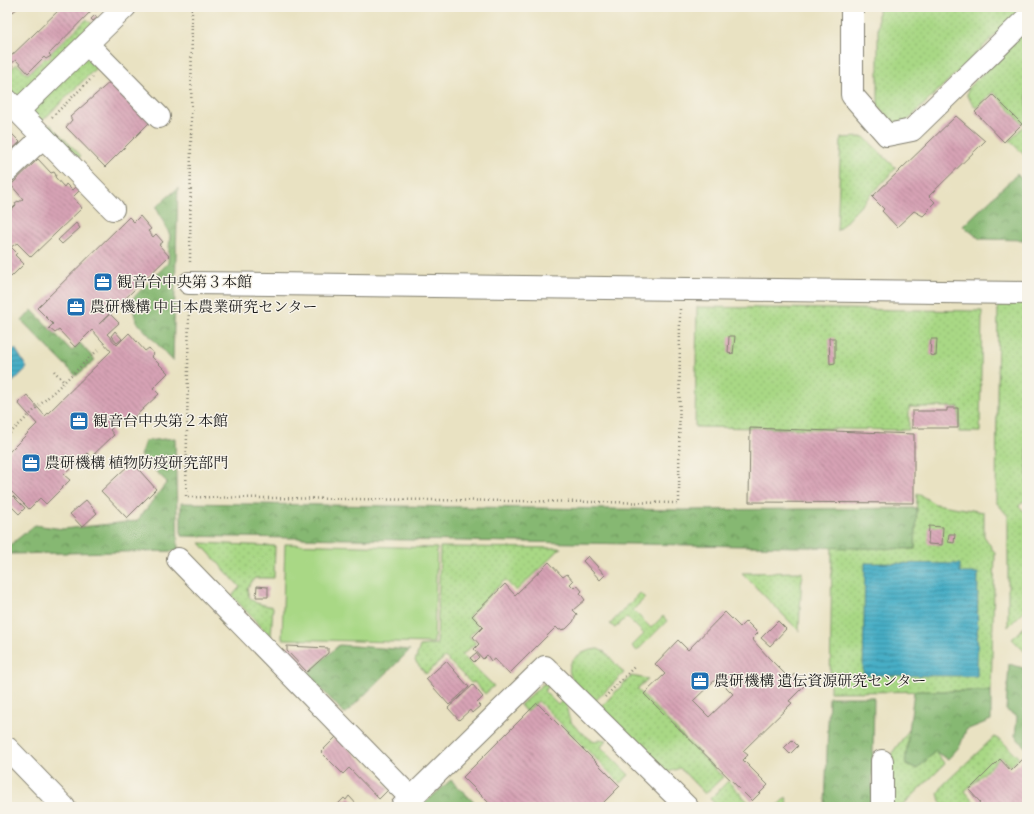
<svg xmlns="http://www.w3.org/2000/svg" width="1034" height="814" font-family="'IM FELL French Canon','Noto Serif JP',serif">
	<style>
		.grass { fill: url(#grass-dots); stroke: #627a50 }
		.forest { fill: url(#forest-crowns); stroke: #516a47 }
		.garden { fill: #a9d885; stroke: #627a50 }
		.water { fill: url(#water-rules); stroke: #326571 }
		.building { fill: url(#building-back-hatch); fill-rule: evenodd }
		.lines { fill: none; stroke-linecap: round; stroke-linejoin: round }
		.minor-casing { stroke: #827f6f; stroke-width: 24 }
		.path { stroke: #827f6f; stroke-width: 2.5; stroke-dasharray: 1 3; stroke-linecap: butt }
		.minor { stroke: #fff; stroke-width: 22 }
		.labels { text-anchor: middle; stroke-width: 3; stroke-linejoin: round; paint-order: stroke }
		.poi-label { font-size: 15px; fill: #1c1c1c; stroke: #f7f3e8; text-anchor: start }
	</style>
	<defs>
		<pattern id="grass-dots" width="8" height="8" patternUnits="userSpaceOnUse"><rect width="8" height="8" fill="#a9d885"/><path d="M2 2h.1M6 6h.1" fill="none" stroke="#91b972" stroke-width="1.8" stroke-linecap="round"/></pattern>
		<pattern id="forest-crowns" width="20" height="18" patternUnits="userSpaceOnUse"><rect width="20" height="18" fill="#86b872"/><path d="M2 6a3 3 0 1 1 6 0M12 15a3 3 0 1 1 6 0" fill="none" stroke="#6d955d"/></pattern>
		<pattern id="water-rules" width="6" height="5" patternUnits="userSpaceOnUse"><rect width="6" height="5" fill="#47aec6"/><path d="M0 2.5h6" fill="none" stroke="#3a8da0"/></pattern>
		<pattern id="building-back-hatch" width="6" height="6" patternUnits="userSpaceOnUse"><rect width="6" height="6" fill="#d7a3b5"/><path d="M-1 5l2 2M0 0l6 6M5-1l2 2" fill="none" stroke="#ae8492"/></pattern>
	</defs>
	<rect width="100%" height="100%" fill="#f7f3e8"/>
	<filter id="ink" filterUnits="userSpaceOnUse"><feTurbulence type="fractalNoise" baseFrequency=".025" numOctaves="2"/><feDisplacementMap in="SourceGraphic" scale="8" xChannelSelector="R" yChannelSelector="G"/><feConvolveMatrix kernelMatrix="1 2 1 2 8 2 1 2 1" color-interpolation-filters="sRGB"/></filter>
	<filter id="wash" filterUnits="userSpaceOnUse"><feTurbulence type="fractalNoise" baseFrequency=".012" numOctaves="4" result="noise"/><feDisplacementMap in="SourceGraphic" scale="16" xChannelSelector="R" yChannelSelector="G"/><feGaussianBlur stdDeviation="0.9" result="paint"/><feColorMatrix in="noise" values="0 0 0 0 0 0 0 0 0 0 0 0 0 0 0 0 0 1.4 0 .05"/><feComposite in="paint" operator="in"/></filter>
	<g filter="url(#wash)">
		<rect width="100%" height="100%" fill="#e9e2c2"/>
		<!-- grass -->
		<g class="grass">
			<polygon points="878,7 1024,7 907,121 894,124 878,106"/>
			<polygon points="87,19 95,27 20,97 7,92 7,72 17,64 28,74"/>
			<polygon points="1027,29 1027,158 1010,141 1024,125 993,92 976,108 967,96 968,88"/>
			<polygon points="84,55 99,65 38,125 32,108"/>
			<polygon points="50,124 81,156 75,161 44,130"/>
			<polygon points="864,137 896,168 837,231 841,138"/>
			<polygon points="1027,302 1027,498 1019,506 1027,514 1027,608 1008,627 1008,516 996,502 998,303"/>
			<polygon points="697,307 982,311 980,432 959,432 959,407 909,407 909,430 695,427"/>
			<polygon points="917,493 935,504 984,512 984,536 995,553 991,691 830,692 832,545 915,549"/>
			<polygon points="200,543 275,546 274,578 255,578 247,588 249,597 256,603 273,607 271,637 232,596 240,587"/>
			<polygon points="440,547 561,548 516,591 505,580 469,616 479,627 469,636 476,643 462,655 494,686 485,694 474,682 471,683 445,657 426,674 415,661 420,646 437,644"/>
			<polygon points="802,572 799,631 742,573"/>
			<polygon points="640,593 645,598 633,610 651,628 663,616 667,621 637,651 632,646 644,634 627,617 615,628 610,624"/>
			<polygon points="1027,624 1027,654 1012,639"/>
			<path d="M 598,649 L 605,652 L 624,673 L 593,703 C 587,696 576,687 572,679 C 562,660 583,650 598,649 Z"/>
			<polygon points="631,676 648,679 637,689 723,777 705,794 680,768 666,773 601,707"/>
			<path d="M 543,684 L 551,684 L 544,691 L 558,705 L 565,698 L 568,701 C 564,723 578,729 594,742 L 599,739 L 607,740 L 601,747 L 629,775 L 620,783 L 538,701 L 526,712 L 520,705 Z"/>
			<polygon points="909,730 906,763 917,769 935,752 945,764 902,806 891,807 889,804 892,753"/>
			<polygon points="994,737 1002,741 1019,758 1011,766 1001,757 965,791 974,802 969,807 946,807 940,801 938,793 944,784"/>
			<polygon points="728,781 753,807 718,807 710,799"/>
			<polygon points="786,797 789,807 776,807"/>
		</g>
		<!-- forest -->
		<g class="forest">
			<polygon points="1017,174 1027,185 1027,240 980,239 963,226"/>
			<polygon points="178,188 173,361 136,321 131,300 168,263 170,235 156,207"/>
			<polygon points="32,310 72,351 80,343 95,360 76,376 22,321"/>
			<polygon points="175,438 178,551 7,554 7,544 10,545 35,525 63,529 137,521 167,482 140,456 145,441"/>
			<polygon points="181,503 684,510 917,508 915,549 181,536"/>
			<polygon points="339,645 410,650 345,714 307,674"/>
			<polygon points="1009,664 1027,669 1027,749 1015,736 1017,717 1006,710"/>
			<polygon points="914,691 991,691 991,720 966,730 960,746 948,759 935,752 917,769 905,763"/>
			<polygon points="829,697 874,697 872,807 825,807"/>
			<polygon points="451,780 479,807 424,807 422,805"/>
		</g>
		<!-- garden -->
		<polygon class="garden" points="285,544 437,548 434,643 282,639"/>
		<!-- water -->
		<g class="water">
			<polygon points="15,348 27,368 13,382 7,376 7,356"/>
			<polygon points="865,563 960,564 960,573 978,573 977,676 863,675"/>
		</g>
		<g id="blocks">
			<!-- building -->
			<g class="building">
				<polygon points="8,7 19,7 13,12"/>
				<polygon points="58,7 101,7 96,11 93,9 49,54 51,56 46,59 44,57 28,73 16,60 12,63 8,59 60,9"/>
				<polygon points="7,8 12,13 7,18"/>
				<polygon points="95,15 97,18 93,21 91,19"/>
				<polygon points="7,59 13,66 7,71"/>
				<polygon points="111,81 151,121 105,167 66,127 72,120 70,117"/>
				<polygon points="993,95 1022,124 1004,142 975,112"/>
				<polygon points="956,116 985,141 929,196 935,202 928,209 929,210 923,216 914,211 897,227 882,211 884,209 872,197"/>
				<polygon points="7,129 20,142 7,154"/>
				<polygon points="38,159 51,173 54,172 56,175 55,177 64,187 66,184 72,190 77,185 81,189 73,197 82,208 31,257 17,243 11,247 17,253 15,255 24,264 11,277 9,275 7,276 7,236 9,235 7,232 7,214 16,205 15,203 18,201 19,202 23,199 11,185"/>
				<polygon points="140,216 151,229 148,231 153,237 156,234 163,242 159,245 169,256 99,324 110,314 119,323 107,334 117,345 129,333 145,351 149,348 154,354 151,356 168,373 153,388 159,394 126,425 121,419 110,430 114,435 91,457 87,453 64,475 70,480 46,504 40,498 29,509 12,492 8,495 7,494 7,454 37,424 18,403 27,395 45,416 111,351 92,330 75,347 59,330 55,333 49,328 53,324 37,308 129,217 134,222"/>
				<polygon points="76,223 80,228 62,244 58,240"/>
				<polygon points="115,331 122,339 117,343 111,336"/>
				<polygon points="729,336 735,336 733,354 728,353"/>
				<polygon points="829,338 835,338 835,363 830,364"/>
				<polygon points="931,339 937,339 936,356 930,355"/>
				<polygon points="947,408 958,408 958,428 912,428 912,411 947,411"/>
				<polygon points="750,428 914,434 914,503 749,502"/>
				<polygon points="132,462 156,489 127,518 101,491"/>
				<polygon points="13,496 25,508 19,514 7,502"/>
				<polygon points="86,500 97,513 82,527 70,514"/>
				<polygon points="929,526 943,527 942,545 928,544"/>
				<polygon points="949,534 955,534 954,543 948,542"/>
				<polygon points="588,556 605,575 600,580 583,561"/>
				<polygon points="549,562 563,577 567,574 573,581 570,584 574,588 577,585 582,591 580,593 585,600 573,610 577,614 573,622 566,629 559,630 556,627 509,674 495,659 491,661 487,655 483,659 474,649 479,644 473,637 483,627 472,616 505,584 515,595"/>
				<polygon points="257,586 268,587 268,597 256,597"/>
				<path d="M 725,612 L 740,627 L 746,621 L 758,633 L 752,639 L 769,658 L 790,679 L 795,673 L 806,684 L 789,701 L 792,703 L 743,751 L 748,755 L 743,760 L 768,785 L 752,801 L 644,694 L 665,674 L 655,664 L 678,640 L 688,650 ZM 717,678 L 733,694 L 709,717 L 693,701 Z"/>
				<polygon points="778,621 786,629 770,646 761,638"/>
				<polygon points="287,646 328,648 328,653 307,672 287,651"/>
				<polygon points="476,653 479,657 474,662 470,658"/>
				<polygon points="446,661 469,687 449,705 426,679"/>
				<polygon points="473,685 483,697 477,703 480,706 472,713 470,710 459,720 448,708"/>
				<polygon points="537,703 620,786 599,807 493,807 463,777"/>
				<polygon points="337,736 389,789 379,799 349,768 343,774 321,752"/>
				<polygon points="792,740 798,746 790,754 784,748"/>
				<polygon points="1027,755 1027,807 975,807 980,802 969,790 1000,759 1011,771"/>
				<polygon points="349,796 359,807 336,806 344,798 346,800"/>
			</g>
		</g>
	</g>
	<g filter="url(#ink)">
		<use href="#blocks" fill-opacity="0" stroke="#827f6f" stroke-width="1"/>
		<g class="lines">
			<defs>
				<g id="minor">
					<polyline points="852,7 852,95 887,135 912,130 1027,18"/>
					<polyline points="87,44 159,117"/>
					<polyline points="7,100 113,209"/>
					<polyline points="18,111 125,7"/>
					<polyline points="7,171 43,137"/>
					<polyline points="189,283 1027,293"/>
					<polyline points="178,559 411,798"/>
					<polyline points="7,748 64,807"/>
					<polyline points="402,807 545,667 687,807"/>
					<polyline points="882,807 882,761"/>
				</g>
			</defs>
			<!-- minor casing -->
			<use href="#minor" class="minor-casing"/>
			<!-- path -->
			<g class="path">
				<polyline points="52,117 93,77"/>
				<polyline points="190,262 192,7"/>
				<polyline points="189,303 186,497 679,503 680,308"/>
				<polyline points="54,371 64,382"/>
				<polyline points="7,436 100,348"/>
				<polyline points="605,697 635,666"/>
			</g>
			<!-- minor -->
			<use href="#minor" class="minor"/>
		</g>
	</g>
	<!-- icons -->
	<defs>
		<symbol id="office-square" viewBox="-11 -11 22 22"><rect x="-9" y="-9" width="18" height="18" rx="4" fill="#1f6fb2" stroke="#f7f3e8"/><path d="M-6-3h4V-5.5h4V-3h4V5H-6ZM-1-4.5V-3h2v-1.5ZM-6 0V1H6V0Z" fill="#fff"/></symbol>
	</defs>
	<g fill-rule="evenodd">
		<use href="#office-square" x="92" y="271" width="22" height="22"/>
		<use href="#office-square" x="65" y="296" width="22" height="22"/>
		<use href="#office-square" x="68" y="410" width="22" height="22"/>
		<use href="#office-square" x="20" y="452" width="22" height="22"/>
		<use href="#office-square" x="689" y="670" width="22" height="22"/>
	</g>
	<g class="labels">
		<!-- poi labels -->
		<g class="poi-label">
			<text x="117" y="287">観音台中央第３本館</text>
			<text x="90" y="312">農研機構 中日本農業研究センター</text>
			<text x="93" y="426">観音台中央第２本館</text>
			<text x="45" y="468">農研機構 植物防疫研究部門</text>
			<text x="714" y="686">農研機構 遺伝資源研究センター</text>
		</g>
	</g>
	<!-- margin -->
	<rect width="1034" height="814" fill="none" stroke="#f7f3e8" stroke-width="24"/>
</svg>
